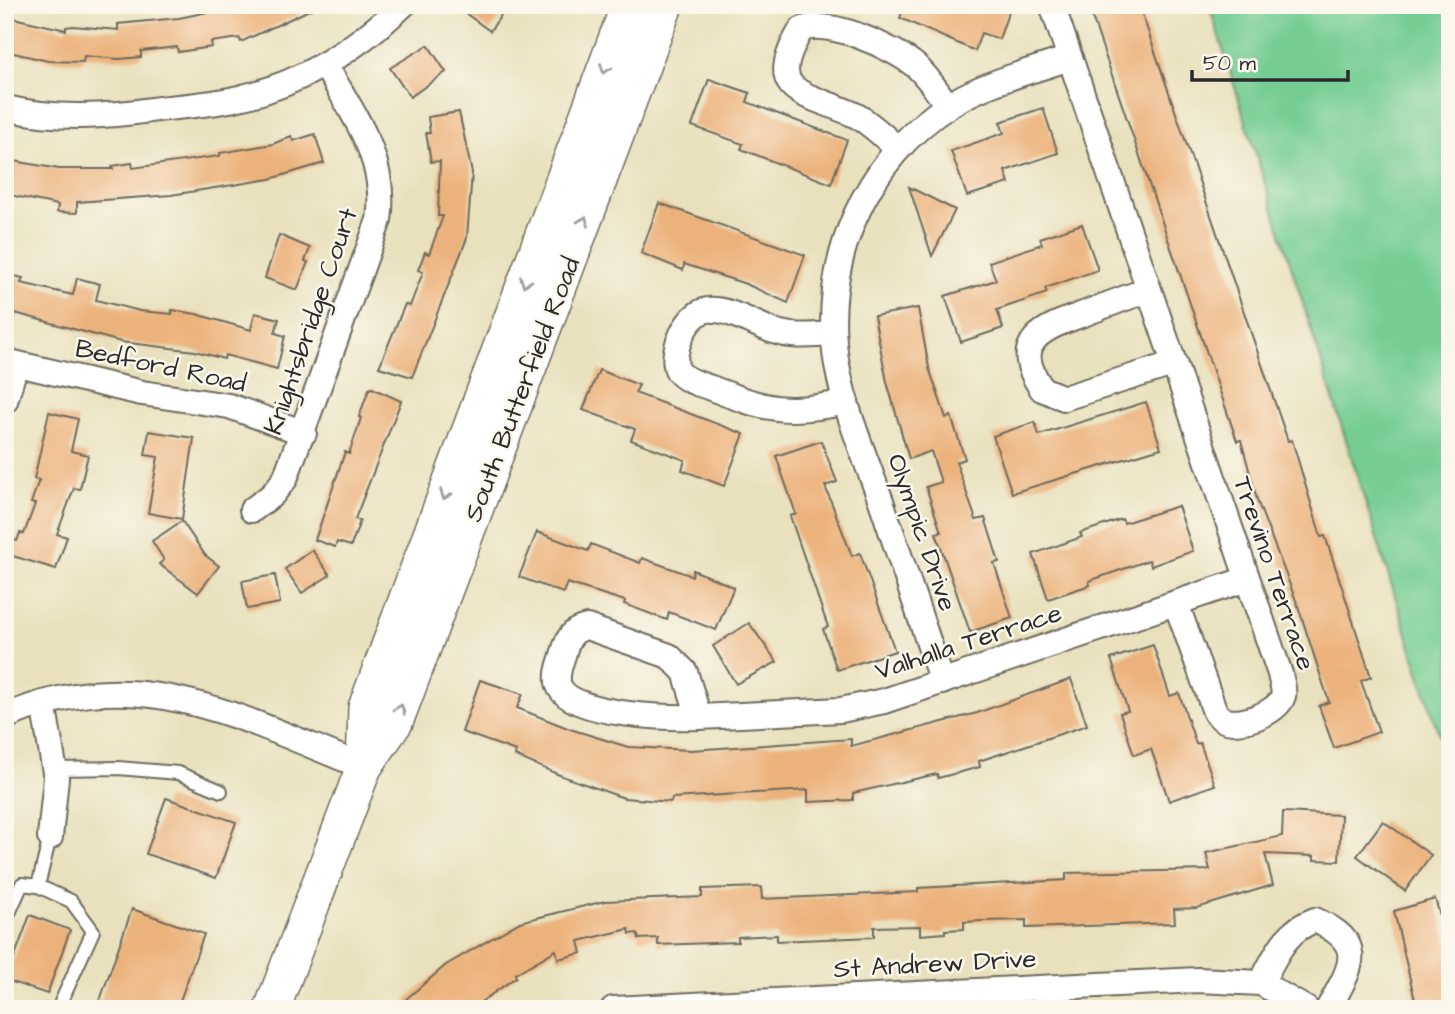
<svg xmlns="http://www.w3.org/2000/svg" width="1455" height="1014" font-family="'Architects Daughter',sans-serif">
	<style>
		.green { fill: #75cd93; stroke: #507c5f; stroke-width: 2 }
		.building { fill: #ecb27c }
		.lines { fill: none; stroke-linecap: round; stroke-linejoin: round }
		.lane-casing { stroke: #6e6b5e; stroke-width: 16 }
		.street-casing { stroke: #6e6b5e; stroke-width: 28 }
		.secondary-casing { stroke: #6e6b5e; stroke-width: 38 }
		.lane { stroke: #fff; stroke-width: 12 }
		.street { stroke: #fff; stroke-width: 24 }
		.secondary { stroke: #fff; stroke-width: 35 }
		.oneway { stroke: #a0a0a0 }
		.labels { text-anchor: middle; stroke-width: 5; stroke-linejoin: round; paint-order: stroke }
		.street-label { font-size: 26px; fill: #2b2b2b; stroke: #fbf7ec }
	</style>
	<rect width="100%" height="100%" fill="#fbf7ec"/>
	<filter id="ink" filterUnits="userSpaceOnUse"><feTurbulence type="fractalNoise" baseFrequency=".0143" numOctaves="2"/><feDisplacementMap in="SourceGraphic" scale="14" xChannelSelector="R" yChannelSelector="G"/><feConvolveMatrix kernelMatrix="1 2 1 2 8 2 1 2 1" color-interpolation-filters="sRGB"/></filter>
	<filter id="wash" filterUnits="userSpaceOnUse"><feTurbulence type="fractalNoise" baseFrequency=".00686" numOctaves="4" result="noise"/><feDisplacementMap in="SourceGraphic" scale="28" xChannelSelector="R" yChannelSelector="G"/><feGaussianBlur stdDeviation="1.57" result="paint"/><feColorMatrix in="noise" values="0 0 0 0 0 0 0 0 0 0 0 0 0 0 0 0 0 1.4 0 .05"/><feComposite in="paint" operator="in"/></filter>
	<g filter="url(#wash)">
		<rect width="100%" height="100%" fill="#e9e1bd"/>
		<!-- green -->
		<polygon class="green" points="1209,5 1450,5 1450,764 1434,720"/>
		<g id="blocks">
			<!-- building -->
			<g class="building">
				<polygon points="242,5 320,5 241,42 239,38 211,42 212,47 178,52 177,47 141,51 141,57 119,59 84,56 83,62 48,61 5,51 13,18 66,30 66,27 73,26 118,30 118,24 179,18"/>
				<polygon points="454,5 508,5 490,31"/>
				<polygon points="905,5 1011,5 999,39 981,33 975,51 900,18"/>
				<polygon points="1088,5 1139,5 1288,441 1292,440 1321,537 1325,536 1339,578 1371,677 1361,681 1379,732 1334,748 1319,706 1329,702 1297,603 1258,503 1241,440 1237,441"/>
				<polygon points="428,45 446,72 410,97 390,68"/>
				<polygon points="709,79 750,93 747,102 847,140 831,184 741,149 743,144 692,126"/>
				<polygon points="1043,108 1058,153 1005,171 1009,183 967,196 951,151 1004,133 1000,122"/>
				<polygon points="459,112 472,173 467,238 412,377 379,367 405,304 410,306 423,272 418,270 425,252 429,254 443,216 438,216 440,161 431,162 426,133 430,133 428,117"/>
				<polygon points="315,134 324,163 270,179 171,195 77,202 77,213 57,212 58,205 5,194 8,160 59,169 113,169 112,166 132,163 133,168 220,156 220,153 273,144 291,136 293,141"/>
				<polygon points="909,187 955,210 932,256"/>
				<polygon points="659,203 805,255 788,303 746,284 684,264 683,270 641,253"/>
				<polygon points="1082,224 1098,270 1045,288 1047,293 997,310 1003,328 961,342 945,296 996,280 989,262 1042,244 1040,238"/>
				<polygon points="279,235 310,248 305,261 308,262 297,290 265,278"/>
				<polygon points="5,274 23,278 21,283 73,295 77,278 100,284 96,300 140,311 172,314 172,310 196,314 251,330 255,313 279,319 275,333 285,336 277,369 225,355 224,359 195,351 121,342 15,313 12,323 5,323"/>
				<polygon points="918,308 929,368 946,418 951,416 965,459 956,462 976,520 985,518 999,562 994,563 1012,618 970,632 936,533 941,532 926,487 941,482 931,451 909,459 887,382 874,316"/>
				<polygon points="599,370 639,385 635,393 744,434 724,486 682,470 685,460 631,440 635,429 583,410"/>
				<polygon points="372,388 401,401 355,519 360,521 351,546 337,542 335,547 315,540 345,452 349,454 361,418 359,417 369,389"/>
				<polygon points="1146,402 1161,448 1012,493 993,436 1035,422 1039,435"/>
				<polygon points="49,412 78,419 71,451 88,455 80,489 74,488 57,534 67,537 56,569 6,554 12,539 17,541 20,533 24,534 35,504 31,503 39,480 34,479"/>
				<polygon points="149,431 194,438 182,519 148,513 158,457 145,455"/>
				<polygon points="821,441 837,482 825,486 852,556 860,553 895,651 837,670 823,629 828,627 790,516 796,514 776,456"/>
				<polygon points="1178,506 1193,551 1151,566 1149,560 1089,581 1090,585 1048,599 1033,554 1082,537 1080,533 1122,519 1124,523"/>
				<polygon points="182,521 205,555 219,566 198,593 159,564 164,560 152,541"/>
				<polygon points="537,532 588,551 591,544 640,563 642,558 692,576 693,570 734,587 716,630 669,612 667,620 624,604 625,601 567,583 563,593 519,577"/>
				<polygon points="312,550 330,575 302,593 285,569"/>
				<polygon points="275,575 280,603 247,609 242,581"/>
				<polygon points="749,623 777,662 736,684 713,646"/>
				<polygon points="1153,645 1170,696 1179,693 1196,744 1200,743 1215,785 1169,801 1151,749 1134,755 1120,713 1128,711 1111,659"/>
				<polygon points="1071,679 1087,725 979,761 980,767 938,778 937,774 853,793 853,800 808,802 808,790 672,798 671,802 624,798 562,776 515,756 516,751 462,732 480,680 523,694 517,708 570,729 628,747 691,750 851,739 851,746 977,713"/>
				<polygon points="166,798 236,822 216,878 146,854"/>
				<polygon points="1283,812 1341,815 1339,861 1314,860 1314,856 1265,854 1273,885 1197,908 1174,909 1175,923 1026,928 1026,920 981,921 964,922 964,929 945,930 945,933 920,935 920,926 874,927 874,937 777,941 777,935 738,937 738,942 658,945 658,938 639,939 637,933 630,934 629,929 579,941 582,953 558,959 556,950 515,974 516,977 471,1009 413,1009 405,1000 446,965 520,922 605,901 702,897 702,889 761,887 762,899 918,892 918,888 1066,880 1066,873 1210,870 1206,853 1282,836"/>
				<polygon points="1383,821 1431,855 1405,891 1357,856"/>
				<polygon points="1435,899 1450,949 1450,1009 1417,1009 1394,911"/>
				<polygon points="132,909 204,934 177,1009 97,1009"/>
				<polygon points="30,915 70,930 47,994 6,980"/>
			</g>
		</g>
	</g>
	<g filter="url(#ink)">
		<use href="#blocks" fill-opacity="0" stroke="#6e6b5e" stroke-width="2"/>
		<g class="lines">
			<defs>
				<g id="lane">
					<polyline points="55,769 118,768 178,773 221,791"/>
					<polyline points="38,886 71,901 93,931 58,1009"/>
					<polyline points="5,922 22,884 38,886 50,837"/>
				</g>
				<g id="street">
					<path d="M 1052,5 L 1280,674 C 1281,681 1285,689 1283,696 C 1278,713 1240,727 1224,720 C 1220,718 1218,715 1215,712 L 1176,603"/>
					<path d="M 5,108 C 58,120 105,117 158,109 C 186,106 216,104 243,97 C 303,83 358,47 403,5"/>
					<path d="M 898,149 C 884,137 871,123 855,115 C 806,92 762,96 801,30 C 827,17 895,48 917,67 C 929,78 938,93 948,106"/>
					<path d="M 1148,290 C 1127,297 1107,305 1086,313 C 1047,327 1007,339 1042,389 L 1064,398 L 1173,364"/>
					<path d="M 833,334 C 813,335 793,338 774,331 C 755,325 729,308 708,310 C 688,311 668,354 678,371 C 685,381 701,384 711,388 C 768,410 786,415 846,402"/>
					<polyline points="5,361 142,393 229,406 304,433"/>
					<polyline points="5,401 16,364"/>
					<path d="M 252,510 L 272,495 L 285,479 L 379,220 C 388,160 353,114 325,65"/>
					<path d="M 587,627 L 669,656 L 685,672 L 699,717 C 671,718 575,716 560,688 C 554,677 561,663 564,652 C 568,638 572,630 587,627 Z"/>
					<path d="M 942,682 C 922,622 901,561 881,501 C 865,457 845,411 837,365 C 819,265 864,159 951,104 C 986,82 1030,72 1069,58"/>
					<polyline points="43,703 56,778 50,837"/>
					<path d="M 5,717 C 138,658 241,719 364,767"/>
					<polyline points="699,717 841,710 884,701 1247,579"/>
					<path d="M 1261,983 C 1276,956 1284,931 1315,920 C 1369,944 1351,967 1328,1009"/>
					<polyline points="613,1009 1198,980 1261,983 1306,1009"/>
				</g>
				<g id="secondary">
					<polyline points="364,767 366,708 629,5"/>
					<polyline points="272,1009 364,767 395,722 665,5"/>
				</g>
			</defs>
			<!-- lane casing -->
			<use href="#lane" class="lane-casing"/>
			<!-- street casing -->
			<use href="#street" class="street-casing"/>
			<!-- secondary casing -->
			<use href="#secondary" class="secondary-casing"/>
			<!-- lane -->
			<use href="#lane" class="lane"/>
			<!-- street -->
			<use href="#street" class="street"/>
			<!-- secondary -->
			<use href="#secondary" class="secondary"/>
		</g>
		<!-- one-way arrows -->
		<defs><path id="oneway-chevron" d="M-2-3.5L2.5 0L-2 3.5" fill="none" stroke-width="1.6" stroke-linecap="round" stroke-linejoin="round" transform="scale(1.75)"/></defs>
		<g class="oneway">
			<use href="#oneway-chevron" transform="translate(605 69) rotate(111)"/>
			<use href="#oneway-chevron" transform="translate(584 221) rotate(-69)"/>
			<use href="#oneway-chevron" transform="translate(525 282) rotate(111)"/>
			<use href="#oneway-chevron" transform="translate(445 495) rotate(111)"/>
			<use href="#oneway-chevron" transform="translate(400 709) rotate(-69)"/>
		</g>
	</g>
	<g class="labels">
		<!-- street labels -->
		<g class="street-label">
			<text transform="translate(310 321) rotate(-71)" y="9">Knightsbridge Court</text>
			<text transform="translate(161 365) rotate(12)" y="9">Bedford Road</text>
			<text transform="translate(521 389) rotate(-69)" y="9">South Butterfield Road</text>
			<text transform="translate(923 532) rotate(71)" y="9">Olympic Drive</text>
			<text transform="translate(1275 573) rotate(71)" y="9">Trevino Terrace</text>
			<text transform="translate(968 641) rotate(-18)" y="9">Valhalla Terrace</text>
			<text transform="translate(935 963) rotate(-3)" y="9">St Andrew Drive</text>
		</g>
	</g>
	<!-- margin -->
	<rect width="1455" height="1014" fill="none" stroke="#fbf7ec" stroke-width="28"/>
	<!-- scale -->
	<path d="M1192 70v10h156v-10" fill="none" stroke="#2b2b2b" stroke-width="3.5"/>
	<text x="1203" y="70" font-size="21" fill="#2b2b2b" stroke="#fbf7ec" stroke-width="5" paint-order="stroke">50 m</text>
</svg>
